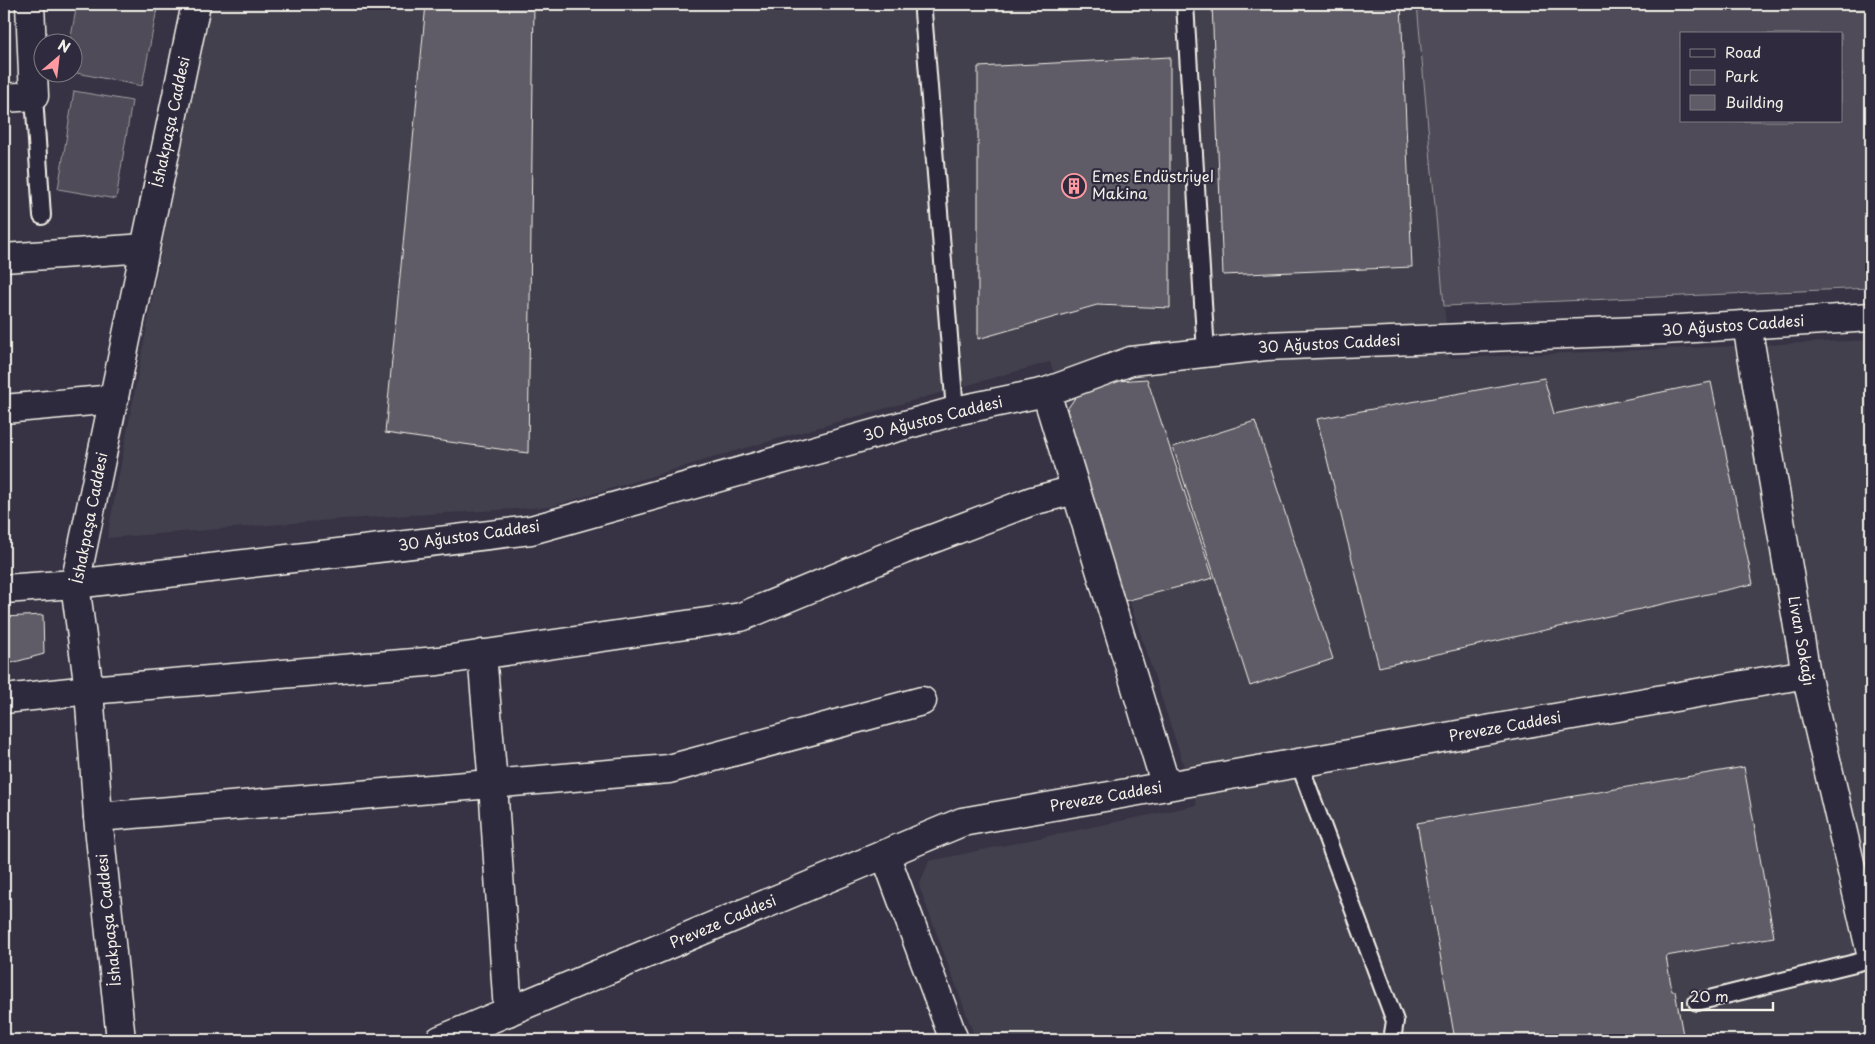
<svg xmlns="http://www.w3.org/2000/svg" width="1875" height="1044" font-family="'Playpen Sans',sans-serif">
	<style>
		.built { fill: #433f4e }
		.green { fill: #504b59; stroke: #a29ea0; fill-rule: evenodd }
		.building { fill: #5f5c67; stroke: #f4f1e8 }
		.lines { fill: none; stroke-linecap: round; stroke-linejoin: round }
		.service-casing { stroke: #f4f1e8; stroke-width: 20 }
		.minor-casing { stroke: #f4f1e8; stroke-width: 31 }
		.tertiary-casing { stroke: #f4f1e8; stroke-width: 31 }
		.service { stroke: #2f2a3d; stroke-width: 16 }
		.minor { stroke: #2f2a3d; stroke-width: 28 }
		.tertiary { stroke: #2f2a3d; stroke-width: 28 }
		.labels { text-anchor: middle; stroke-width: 4.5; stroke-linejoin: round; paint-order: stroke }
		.street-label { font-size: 15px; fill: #f4f1e8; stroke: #2f2a3d }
		.poi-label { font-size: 15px; fill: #f4f1e8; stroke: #2f2a3d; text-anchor: start }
	</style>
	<rect width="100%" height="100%" fill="#373244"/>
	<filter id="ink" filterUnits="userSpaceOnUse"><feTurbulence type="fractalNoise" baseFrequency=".02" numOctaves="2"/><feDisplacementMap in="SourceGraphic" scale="10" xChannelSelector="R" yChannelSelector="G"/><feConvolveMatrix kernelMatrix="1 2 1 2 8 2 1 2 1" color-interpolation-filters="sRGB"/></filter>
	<g filter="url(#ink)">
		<!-- built -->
		<polygon class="built" points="208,4 1417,4 1449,358 1871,340 1871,1040 976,1040 919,886 929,861 1197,805 1050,362 735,451 550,507 345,519 107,538"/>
		<!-- green -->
		<g class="green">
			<polygon points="77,4 158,4 142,86 72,72 72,42 70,42"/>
			<path d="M 1417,4 L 1871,4 L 1871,288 L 1444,306 ZM 1681,34 L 1841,34 L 1841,121 L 1681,121 Z"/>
			<polygon points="74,91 132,101 116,199 58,189"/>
		</g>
		<!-- building -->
		<g class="building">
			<polygon points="426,4 534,4 528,453 385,433"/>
			<polygon points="1212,4 1401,4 1412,267 1223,275"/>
			<polygon points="1170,57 1170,308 1097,305 978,339 978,67"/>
			<polygon points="1544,378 1554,414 1711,382 1753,584 1379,667 1317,419"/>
			<polygon points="1147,379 1213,578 1125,601 1066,411 1085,383"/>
			<polygon points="1255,421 1333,659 1250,686 1173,447"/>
			<polygon points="43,615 44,654 4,665 4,617"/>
			<polygon points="1744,767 1774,937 1666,956 1672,991 1675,991 1683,1035 1665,1040 1455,1040 1417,823"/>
		</g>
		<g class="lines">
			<defs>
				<g id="service">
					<polyline points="1185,4 1206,353"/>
					<polyline points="923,12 955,411"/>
					<polyline points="34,96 42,216"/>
					<polyline points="1299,763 1395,1021 1392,1040"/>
					<polyline points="1697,1002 1871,959"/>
				</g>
				<g id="minor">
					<polyline points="4,98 34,96 30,4"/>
					<polyline points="4,258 145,248"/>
					<polyline points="1747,325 1806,674 1871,953"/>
					<polyline points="1046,392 1166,786"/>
					<polyline points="4,409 114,399"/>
					<polyline points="482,654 493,784 508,1012"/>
					<polyline points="4,699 89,690 438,661 741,617 903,550 1032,501 1075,490"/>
					<polyline points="98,817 669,769 922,701"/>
					<polyline points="885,854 954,1040"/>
					<polyline points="440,1040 962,822 1806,674"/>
				</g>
				<g id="tertiary">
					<polyline points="4,589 75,584 531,530 955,411 1046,392 1131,361 1266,346 1664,330 1871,317"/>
					<polyline points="121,1040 98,817 89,690 75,584 196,4"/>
				</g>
			</defs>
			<!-- service casing -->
			<use href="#service" class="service-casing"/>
			<!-- minor casing -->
			<use href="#minor" class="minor-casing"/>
			<!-- tertiary casing -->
			<use href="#tertiary" class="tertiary-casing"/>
			<!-- service -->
			<use href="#service" class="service"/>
			<!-- minor -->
			<use href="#minor" class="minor"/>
			<!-- tertiary -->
			<use href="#tertiary" class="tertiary"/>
		</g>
	</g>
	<!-- icons -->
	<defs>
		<symbol id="building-ring" viewBox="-11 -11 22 22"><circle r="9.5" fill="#2f2a3d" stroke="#ff9aa2" stroke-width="1.5"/><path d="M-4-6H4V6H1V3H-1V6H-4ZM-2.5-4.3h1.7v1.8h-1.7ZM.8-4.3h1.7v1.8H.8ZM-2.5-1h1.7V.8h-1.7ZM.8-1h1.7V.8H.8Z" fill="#ff9aa2"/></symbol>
	</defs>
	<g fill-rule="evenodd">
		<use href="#building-ring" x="1060" y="172" width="28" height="28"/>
	</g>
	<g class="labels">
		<!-- street labels -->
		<g class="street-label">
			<text transform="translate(171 122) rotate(-78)" y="5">İshakpaşa Caddesi</text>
			<text transform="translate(1733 326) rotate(-4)" y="5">30 Ağustos Caddesi</text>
			<text transform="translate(1329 344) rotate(-3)" y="5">30 Ağustos Caddesi</text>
			<text transform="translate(933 419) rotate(-14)" y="5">30 Ağustos Caddesi</text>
			<text transform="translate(90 518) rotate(-79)" y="5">İshakpaşa Caddesi</text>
			<text transform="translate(469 536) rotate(-8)" y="5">30 Ağustos Caddesi</text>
			<text transform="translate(1801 641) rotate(80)" y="5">Livan Sokağı</text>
			<text transform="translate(1505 727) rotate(-10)" y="5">Preveze Caddesi</text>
			<text transform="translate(1106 797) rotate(-10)" y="5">Preveze Caddesi</text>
			<text transform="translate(109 920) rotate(-96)" y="5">İshakpaşa Caddesi</text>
			<text transform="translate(723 922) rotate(-23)" y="5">Preveze Caddesi</text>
		</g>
		<!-- poi labels -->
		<g class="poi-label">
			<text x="1092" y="182">Emes Endüstriyel<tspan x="1092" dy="17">Makina</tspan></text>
		</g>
	</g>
	<!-- margin -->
	<rect width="1875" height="1044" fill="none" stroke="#2f2a3d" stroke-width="20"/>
	<rect x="10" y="10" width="1855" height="1024" fill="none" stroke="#f4f1e8" stroke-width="2" filter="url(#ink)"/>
	<!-- legend -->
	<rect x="1680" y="32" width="162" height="90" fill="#2f2a3d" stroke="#7e7a81"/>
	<rect x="1690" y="49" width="25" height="8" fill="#2f2a3d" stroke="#7e7a81"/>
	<text x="1725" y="58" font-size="15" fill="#f4f1e8">Road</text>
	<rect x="1690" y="70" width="25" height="15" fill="#504b59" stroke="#7e7a81"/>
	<text x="1725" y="82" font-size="15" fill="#f4f1e8">Park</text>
	<rect x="1690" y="95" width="25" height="15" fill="#5f5c67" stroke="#7e7a81"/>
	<text x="1725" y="108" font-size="15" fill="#f4f1e8">Building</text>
	<!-- north arrow -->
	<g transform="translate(58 58) rotate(28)"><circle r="24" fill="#2f2a3d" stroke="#7e7a81"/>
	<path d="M0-4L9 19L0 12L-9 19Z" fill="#ff9aa2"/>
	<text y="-8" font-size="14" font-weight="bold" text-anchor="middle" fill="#f4f1e8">N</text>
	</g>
	<!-- scale -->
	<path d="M1682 1002v8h91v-8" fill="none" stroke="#f4f1e8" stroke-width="2.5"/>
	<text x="1690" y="1002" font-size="15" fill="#f4f1e8" stroke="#2f2a3d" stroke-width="4" paint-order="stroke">20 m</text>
</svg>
